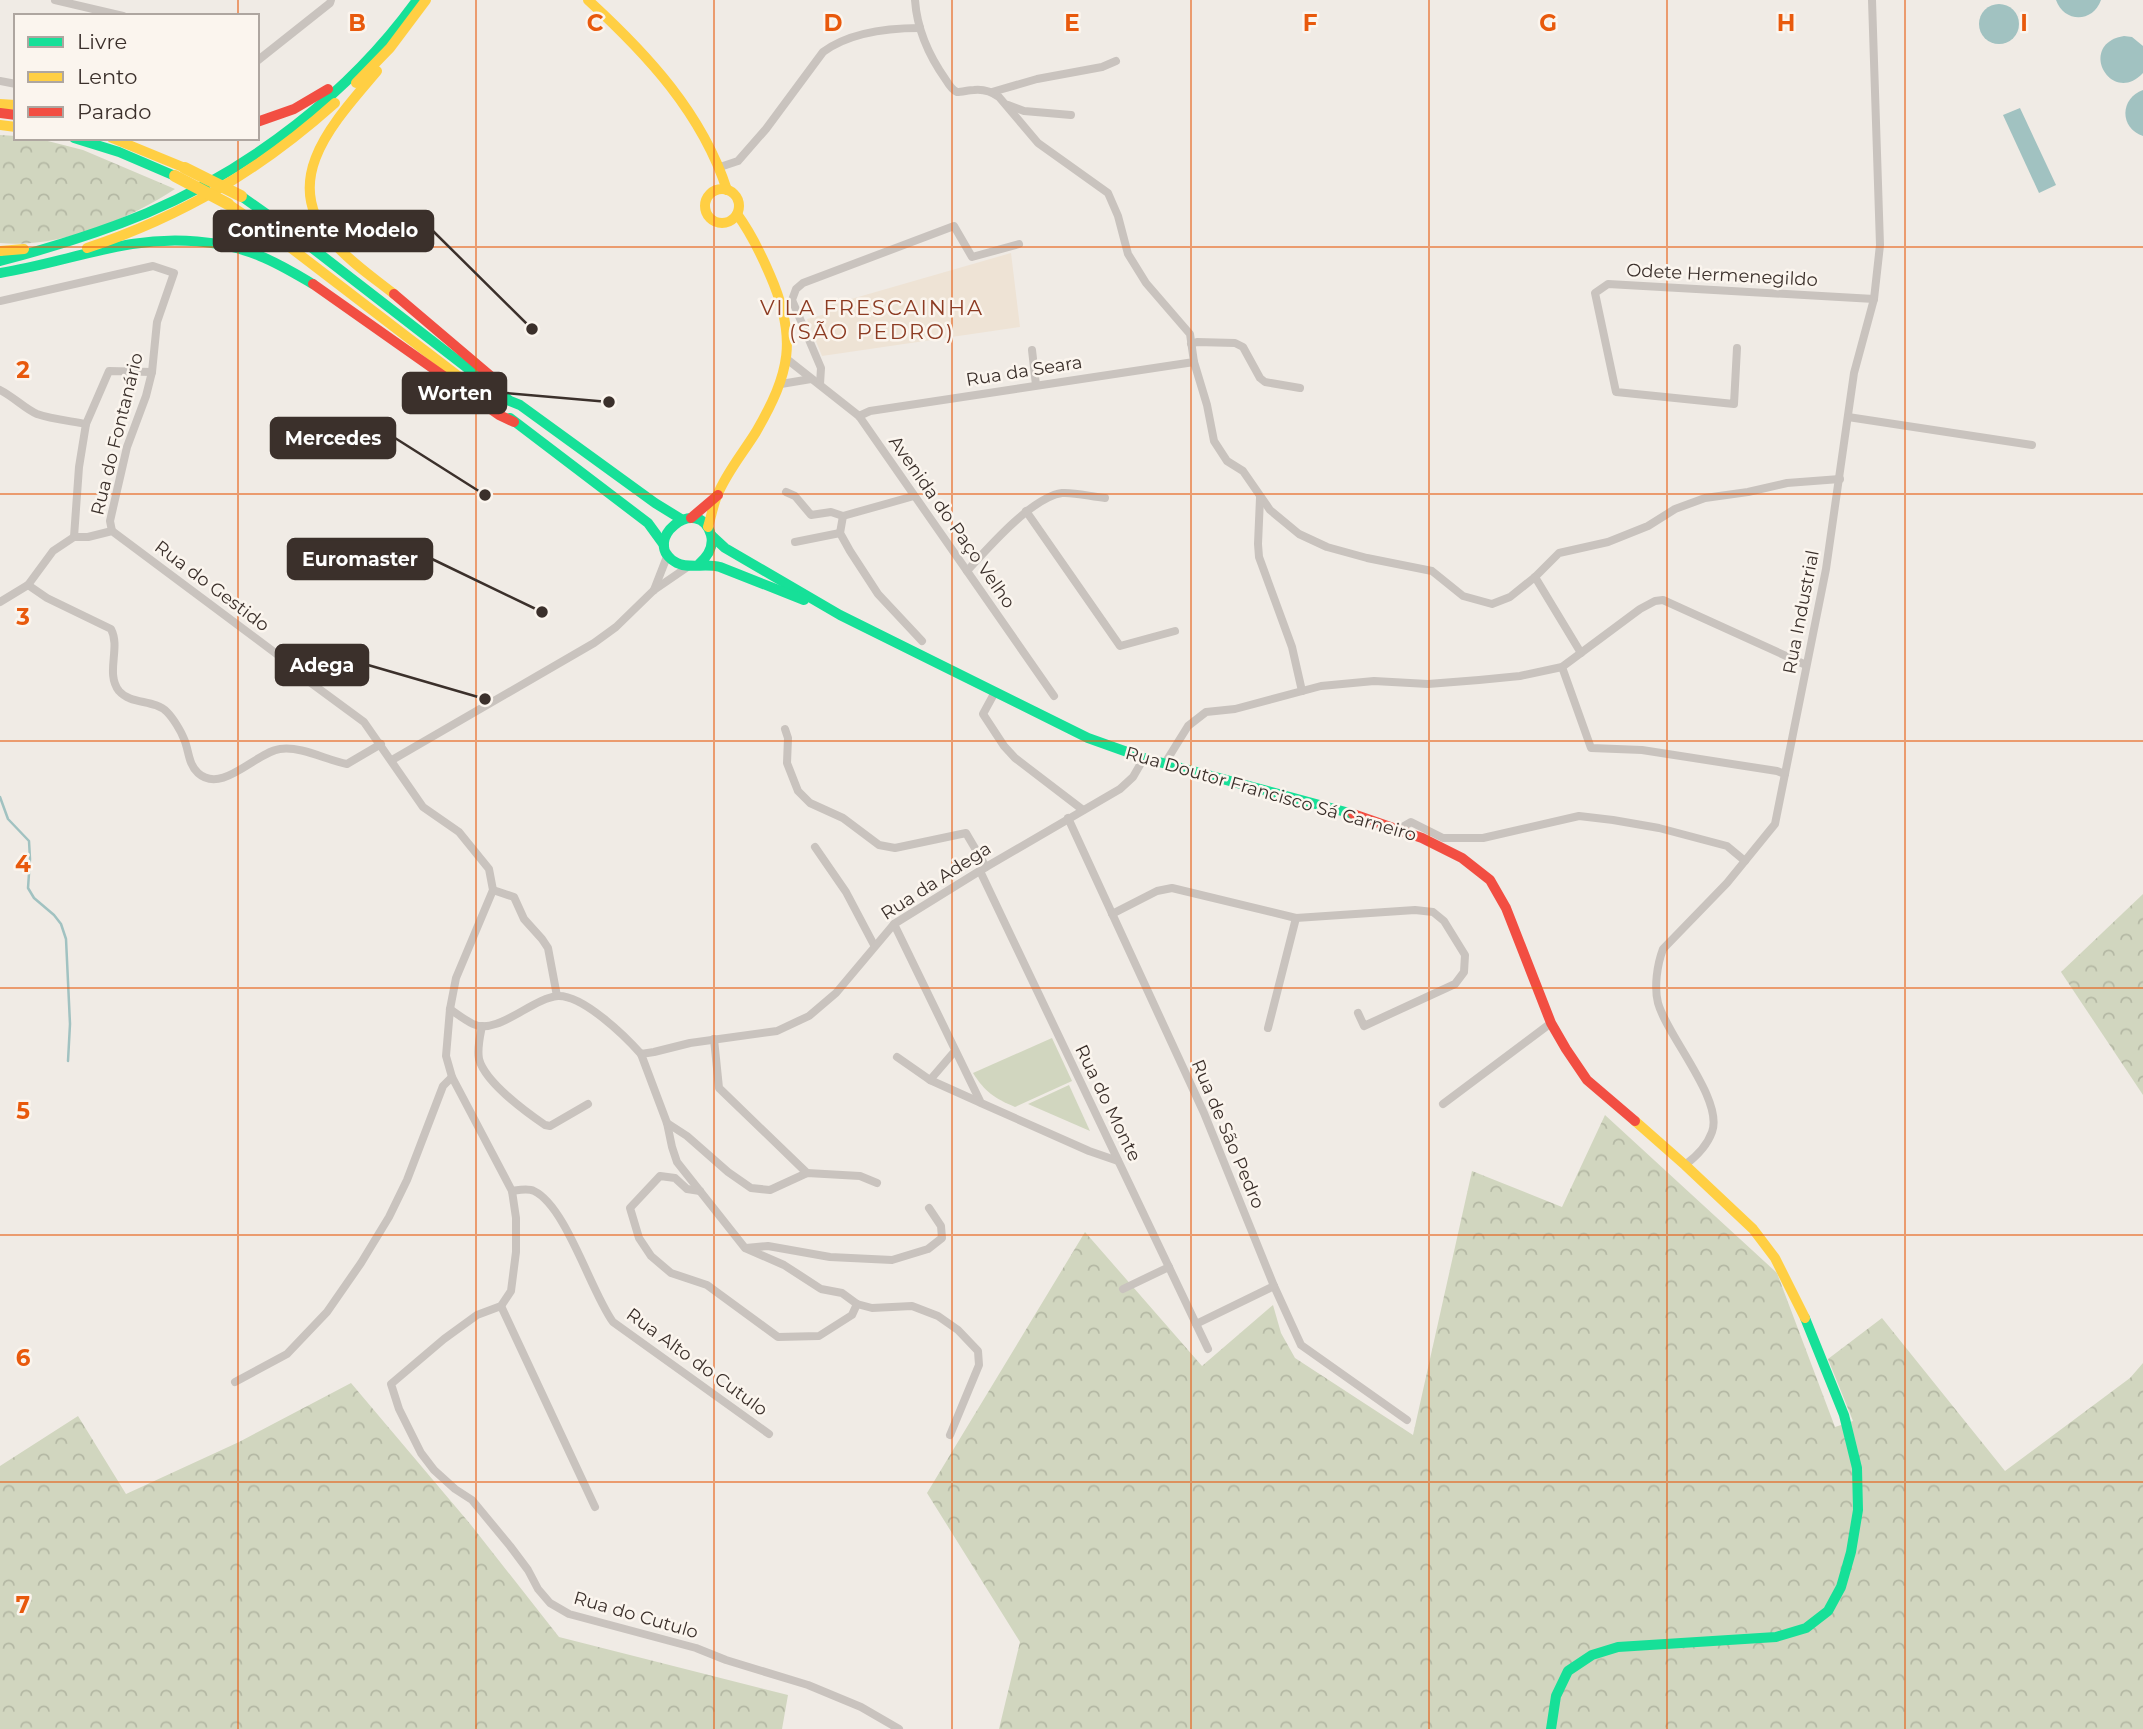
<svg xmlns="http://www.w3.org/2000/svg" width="2143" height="1729" font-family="Montserrat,sans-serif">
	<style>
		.forest { fill: url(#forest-crowns) }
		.park { fill: #d1d6bf }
		.plaza { fill: #eee3d5 }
		.water { fill: #a1c2c1 }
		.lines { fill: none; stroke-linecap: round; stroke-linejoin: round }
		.stream { stroke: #a1c2c1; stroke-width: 2.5 }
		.street { stroke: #c9c3be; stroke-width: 8 }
		.fast { stroke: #16e098; stroke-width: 10 }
		.slow { stroke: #ffcf43; stroke-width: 10 }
		.jam { stroke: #f24e42; stroke-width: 10 }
		.slow-bridge { stroke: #ffcf43; stroke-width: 12 }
		.grid { fill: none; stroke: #e8590c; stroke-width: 2; stroke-opacity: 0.55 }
		.labels { text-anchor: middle; stroke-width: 5; stroke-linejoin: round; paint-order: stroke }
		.street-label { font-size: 18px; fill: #3b302b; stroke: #fbf5ee }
		.quarter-label { font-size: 21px; letter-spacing: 2px; fill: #8c3b22; stroke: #fbf5ee }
		.grid-label { font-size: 23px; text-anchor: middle; font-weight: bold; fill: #e8590c; stroke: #fbf5ee; stroke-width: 5; stroke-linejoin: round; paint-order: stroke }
		.leader { fill: none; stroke: #3b302b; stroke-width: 2.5 }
		.callout-dot { fill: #3b302b; stroke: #fbf5ee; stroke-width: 2.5 }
		.callout { fill: #3b302b; stroke: #3b302b; stroke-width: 2.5 }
		.callout-label { font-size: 19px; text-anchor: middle; font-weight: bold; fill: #fff }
	</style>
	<defs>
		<pattern id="forest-crowns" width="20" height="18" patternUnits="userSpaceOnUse" patternTransform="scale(1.75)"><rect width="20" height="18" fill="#d1d6bf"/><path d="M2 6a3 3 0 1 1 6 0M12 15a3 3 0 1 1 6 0" fill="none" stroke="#b4b8a4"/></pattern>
	</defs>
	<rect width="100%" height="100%" fill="#f0ebe5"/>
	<!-- forest -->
	<g class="forest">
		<path d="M 0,135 L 16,136 L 16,138 L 36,138 L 83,150 L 175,189 C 128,220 57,249 0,243 Z"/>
		<polygon points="2143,894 2143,1095 2061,972"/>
		<polygon points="1605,1115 1777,1273 1835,1427 1853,1421 1828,1359 1882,1318 2005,1471 2130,1378 2143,1363 2143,1729 999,1729 1020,1642 927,1493 1085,1232 1202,1366 1273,1305 1281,1333 1295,1358 1413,1435 1472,1171 1562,1207"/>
		<polygon points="351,1383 471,1525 559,1637 788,1695 782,1729 0,1729 0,1466 78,1416 126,1494 239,1442"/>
	</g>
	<!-- park -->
	<g class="park">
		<path d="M 1052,1038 L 1072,1081 L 1015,1107 C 994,1098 985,1092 973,1073 Z"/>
		<polygon points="1069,1085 1090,1131 1028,1104"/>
	</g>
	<!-- plaza -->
	<polygon class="plaza" points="1011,253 1020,327 822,356 807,319 829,313 827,306"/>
	<!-- water -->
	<g class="water">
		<path d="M 2056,0 L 2101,0 C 2093,23 2064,23 2056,0 Z"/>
		<circle cx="1999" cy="24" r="20"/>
		<path d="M 2124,36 L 2132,37 L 2143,46 L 2143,73 C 2111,107 2076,44 2124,36 Z"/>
		<path d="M 2143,90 L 2143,136 C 2119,128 2120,98 2143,90 Z"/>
		<polygon points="2020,108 2056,185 2039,193 2003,115"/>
	</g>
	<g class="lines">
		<!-- stream -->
		<polyline class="stream" points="0,797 8,819 29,841 30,859 28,888 34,898 54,915 61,924 66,939 70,1024 68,1061"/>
		<!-- street -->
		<g class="street">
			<polyline points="55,0 123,16"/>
			<path d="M 915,0 C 917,30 929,56 946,80 C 949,85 952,90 957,92 C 962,92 969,90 974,90 C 983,89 992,92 999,97 L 1038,143 L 1108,193 L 1118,216 L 1128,254 L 1146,283 L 1190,334 L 1194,362 L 1207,405 L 1214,441 L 1227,461 L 1243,471 L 1270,510 L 1299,534 L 1327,547 L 1367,558 L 1432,571 L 1463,596 L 1492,604 L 1510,597 L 1535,577 L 1559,553 L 1608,542 L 1648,526 L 1675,509 L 1705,498 L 1748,492 L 1787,483 L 1840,479"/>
			<polyline points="257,61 330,3 331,0"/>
			<polyline points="0,81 16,84"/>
			<polyline points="992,92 1037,79 1102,67 1116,61"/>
			<polyline points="1008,105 1024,111 1071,115"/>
			<path d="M 720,167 L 738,161 L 766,129 L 823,52 C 850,32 887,28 920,28"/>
			<polyline points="0,301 153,266 174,273 157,322 152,372 146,396 127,447 110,521 112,531"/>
			<polyline points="1191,344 1197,342 1235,343 1243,347 1260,378 1265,382 1300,388"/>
			<polyline points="1737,348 1734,404 1616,392 1595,293 1608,284 1874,299"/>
			<polyline points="1032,350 1036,385"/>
			<polyline points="788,360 859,416 1054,696"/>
			<polyline points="781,384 811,379"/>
			<polyline points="820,384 821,368 792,300 796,289 803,283 954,226 972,257 1019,244"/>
			<path d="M 0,390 C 14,397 25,409 37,414 C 51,419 71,421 86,424"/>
			<polyline points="859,416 870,411 1194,362"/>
			<polyline points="1848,417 2032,445"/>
			<polyline points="786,492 795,496 811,515 831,512 843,516 914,496"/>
			<polyline points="1260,498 1258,544 1259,557 1292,647 1302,691"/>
			<polyline points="1026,511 1120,646 1175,631"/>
			<polyline points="843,516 840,533 850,551 878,594 922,641"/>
			<polyline points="74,537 79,467 86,424 109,371 152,372"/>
			<polyline points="795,542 840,533"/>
			<path d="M 967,571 C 987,549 1032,497 1062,493 C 1075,492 1092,497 1105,498"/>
			<polyline points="1535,577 1581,653"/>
			<path d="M 28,585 L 47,598 L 111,629 C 121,648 105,673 119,691 C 131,705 154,699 167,712 C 173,718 181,731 184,739 C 189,750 188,764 198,773 C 222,795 256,752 280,749 C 302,746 326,760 347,764 L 381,744"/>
			<polyline points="654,590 668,554"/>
			<polyline points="0,602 28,585 53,551 74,537 88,537 112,531 278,655 311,683 364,722 423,807 459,832 489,869 493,890 456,978 450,1009 446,1056 452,1077 512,1191 516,1218 516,1252 511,1291 501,1306 477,1315 444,1339 391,1384 399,1409 421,1453 434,1470 455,1489 472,1500 510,1546 528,1570 538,1589 550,1603 569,1614 696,1648 726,1660 808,1685 861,1707 899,1729"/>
			<polyline points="1562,667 1591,748 1642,750 1777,771 1785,774"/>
			<polyline points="995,692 983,714 1004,746 1015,758 1083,810"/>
			<polyline points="785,729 788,738 787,763 798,791 810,803 843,818 879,845 895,848 966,833 986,867"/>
			<polyline points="392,760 594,643 616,627 654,590 689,566"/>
			<polyline points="1165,763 1188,726 1206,712 1235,709 1321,686 1374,681 1428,684 1479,680 1520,676 1562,667 1640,609 1655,601 1663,600 1806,665"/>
			<polyline points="1068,818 1204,1113 1274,1286 1301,1345 1407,1420"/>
			<polyline points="1399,829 1411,822 1443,838 1483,838 1579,816 1613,820 1659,828 1727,846 1745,861"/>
			<polyline points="815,847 846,892 874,945"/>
			<polyline points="980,871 1208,1349"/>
			<polyline points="493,890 514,897 524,919 542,939 548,948 557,996"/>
			<polyline points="1112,914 1157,891 1172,888 1296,918 1415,910 1433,912 1444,921 1465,955 1464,972 1455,984 1364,1026 1358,1013"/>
			<polyline points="894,924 981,1103 1089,1151 1118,1161"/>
			<path d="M 450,1009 C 457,1014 465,1020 473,1024 C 497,1036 532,998 558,996 C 583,995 625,1036 641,1054 L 654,1052 L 690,1043 L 777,1031 L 809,1016 L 836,993 L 894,924 L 986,867 L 1120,789 L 1133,777 L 1144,758"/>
			<path d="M 482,1026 C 480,1036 477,1048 479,1059 C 485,1082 526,1112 545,1125 L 550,1126 L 588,1104"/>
			<polyline points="1268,1028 1296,918"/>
			<polyline points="714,1039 719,1088 807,1173"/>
			<polyline points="954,1052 930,1080 979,1102"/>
			<polyline points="641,1054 667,1123 672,1147 677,1162 745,1248 784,1265 821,1289 842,1293 857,1304 872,1308 912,1306 938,1316 958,1330 978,1351 979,1365 950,1435"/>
			<polyline points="897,1057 930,1080"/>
			<polyline points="1443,1104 1551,1023"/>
			<polyline points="667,1123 687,1136 728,1172 751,1188 770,1190 807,1173 860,1176 877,1183"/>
			<path d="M 1685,1165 C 1697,1156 1707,1146 1712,1132 C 1724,1100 1667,1036 1658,1003 C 1654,987 1657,965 1663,949 L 1727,883 L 1775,824 L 1826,569 L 1854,373 L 1874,299 L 1880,245 L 1872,0"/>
			<path d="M 512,1191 C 519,1190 528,1188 534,1191 C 566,1206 591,1292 613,1322 L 769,1434"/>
			<polyline points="700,1191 687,1189 675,1178 660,1176 630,1208 639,1238 651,1256 671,1273 707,1285 778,1337 819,1336 852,1315 857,1304"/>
			<polyline points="746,1248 768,1246 830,1257 892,1260 928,1249 942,1238 941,1226 929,1208"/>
			<polyline points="1123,1289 1169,1267"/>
			<polyline points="501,1306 595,1507"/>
			<polyline points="1196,1324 1274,1286"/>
			<polyline points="235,1382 287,1354 327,1312 361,1263 389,1217 407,1180 443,1086 452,1077"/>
		</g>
		<!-- fast -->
		<g class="fast">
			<polyline points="74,138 119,152 175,176"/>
			<polyline points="241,196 285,227 510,401 520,405 655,503 681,519"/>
			<path d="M 0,261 C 50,248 99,233 147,213 C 252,168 350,93 417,0"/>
			<path d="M 0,273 C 45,266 88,251 132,244 C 174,237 221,240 260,256 C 278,263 296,274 313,284"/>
			<polyline points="510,418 648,523 664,545"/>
			<polyline points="712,536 725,548 840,615 1088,738 1144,758 1353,814"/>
			<path d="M 699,564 C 707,557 714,547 711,535 C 699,492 637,542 677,563 C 689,569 706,563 720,567 L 804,600"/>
			<polyline points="1551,1729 1556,1696 1568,1671 1592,1655 1618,1647 1776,1637 1806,1628 1828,1611 1841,1587 1851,1552 1858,1510 1857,1468 1844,1415 1805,1318"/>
		</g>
		<!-- slow -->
		<g class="slow">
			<path d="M 588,0 C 647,54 702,113 727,190"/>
			<path d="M 377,71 C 336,120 276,180 333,242 C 350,262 374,278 394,294"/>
			<polyline points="356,83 390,48 426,0"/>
			<polyline points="0,104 16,105"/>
			<polyline points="0,125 16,127"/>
			<polyline points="112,138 185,168"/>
			<circle cx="722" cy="206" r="17"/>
			<polyline points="228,204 274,235 466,382"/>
			<path d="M 87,248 C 183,216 260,170 335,103"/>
			<polyline points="0,251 24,249"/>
			<path d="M 708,527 C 711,517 713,506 717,496 C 726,473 743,453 756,432 C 790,373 798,339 770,275 C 761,254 751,233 737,214"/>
			<polyline points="1635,1121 1685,1165 1753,1229 1775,1258 1805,1318"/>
		</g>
		<!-- jam -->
		<g class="jam">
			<polyline points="0,113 16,115"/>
			<polyline points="257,122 294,109 328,89"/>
			<polyline points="313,284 499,415 514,422"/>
			<polyline points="394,294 493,378"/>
			<polyline points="691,518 718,495"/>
			<polyline points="1353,814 1422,838 1462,858 1490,880 1506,908 1551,1023 1566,1049 1587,1080 1635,1121"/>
		</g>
		<!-- slow-bridge -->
		<g class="slow-bridge">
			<polyline points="185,168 241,196"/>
			<polyline points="175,176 228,204"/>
		</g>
	</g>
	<!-- grid -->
	<path class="grid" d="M 238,0 L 238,16M 476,0 L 476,1729M 714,0 L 714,1729M 952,0 L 952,1729M 1191,0 L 1191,1729M 1429,0 L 1429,1729M 1667,0 L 1667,1729M 1905,0 L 1905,1729M 238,138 L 238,1729M 0,247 L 2143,247M 0,494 L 2143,494M 0,741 L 2143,741M 0,988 L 2143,988M 0,1235 L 2143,1235M 0,1482 L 2143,1482"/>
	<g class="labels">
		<!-- street labels -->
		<g class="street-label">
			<text transform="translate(1722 275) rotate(3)" y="6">Odete Hermenegildo</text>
			<text transform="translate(1024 371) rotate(-9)" y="6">Rua da Seara</text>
			<text transform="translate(117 434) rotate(-76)" y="6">Rua do Fontanário</text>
			<text transform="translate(952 522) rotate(55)" y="6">Avenida do Paço Velho</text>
			<text transform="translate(212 586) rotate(37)" y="6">Rua do Gestido</text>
			<text transform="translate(1801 612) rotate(-79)" y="6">Rua Industrial</text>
			<text transform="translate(1271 794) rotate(16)" y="6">Rua Doutor Francisco Sá Carneiro</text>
			<text transform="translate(936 881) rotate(-33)" y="6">Rua da Adega</text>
			<text transform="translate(1108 1103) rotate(64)" y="6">Rua do Monte</text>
			<text transform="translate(1228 1134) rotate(67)" y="6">Rua de São Pedro</text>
			<text transform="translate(697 1362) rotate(36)" y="6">Rua Alto do Cutulo</text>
			<text transform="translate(636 1615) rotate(16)" y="6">Rua do Cutulo</text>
		</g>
		<!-- quarter labels -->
		<g class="quarter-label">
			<text x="872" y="315">VILA FRESCAINHA<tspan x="872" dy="24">(SÃO PEDRO)</tspan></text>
		</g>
	</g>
	<g class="grid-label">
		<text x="357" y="31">B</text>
		<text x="595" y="31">C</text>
		<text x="833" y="31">D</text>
		<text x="1072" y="31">E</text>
		<text x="1310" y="31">F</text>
		<text x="1548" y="31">G</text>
		<text x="1786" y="31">H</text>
		<text x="2024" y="31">I</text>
		<text x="23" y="378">2</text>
		<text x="23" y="625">3</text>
		<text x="23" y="872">4</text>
		<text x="23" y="1119">5</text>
		<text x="23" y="1366">6</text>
		<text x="23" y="1613">7</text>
	</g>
	<!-- callouts -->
	<path class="leader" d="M532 329L433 231M609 402L506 393M485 495L395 438M542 612L432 559M485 699L368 665"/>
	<g class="callout-dot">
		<circle cx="532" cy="329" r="7"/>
		<circle cx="609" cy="402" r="7"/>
		<circle cx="485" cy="495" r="7"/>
		<circle cx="542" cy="612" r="7"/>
		<circle cx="485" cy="699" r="7"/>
	</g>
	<g class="callout">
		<rect x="214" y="211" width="219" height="40" rx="7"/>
		<rect x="403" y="373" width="103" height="40" rx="7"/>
		<rect x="271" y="418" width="124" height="40" rx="7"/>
		<rect x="288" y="539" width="144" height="40" rx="7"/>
		<rect x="276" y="645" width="92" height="40" rx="7"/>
	</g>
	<g class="callout-label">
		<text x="323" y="237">Continente Modelo</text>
		<text x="455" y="400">Worten</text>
		<text x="333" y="445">Mercedes</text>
		<text x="360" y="566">Euromaster</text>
		<text x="322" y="672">Adega</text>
	</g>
	<!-- legend -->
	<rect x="14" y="14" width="245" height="126" fill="#fbf5ee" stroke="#aea6a0" stroke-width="2"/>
	<rect x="28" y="37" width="35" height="10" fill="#16e098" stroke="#aea6a0" stroke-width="2"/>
	<text x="77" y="49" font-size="21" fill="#3b302b">Livre</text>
	<rect x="28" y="72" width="35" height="10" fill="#ffcf43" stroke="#aea6a0" stroke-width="2"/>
	<text x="77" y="84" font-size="21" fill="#3b302b">Lento</text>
	<rect x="28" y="107" width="35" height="10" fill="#f24e42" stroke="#aea6a0" stroke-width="2"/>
	<text x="77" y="119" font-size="21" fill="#3b302b">Parado</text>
</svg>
